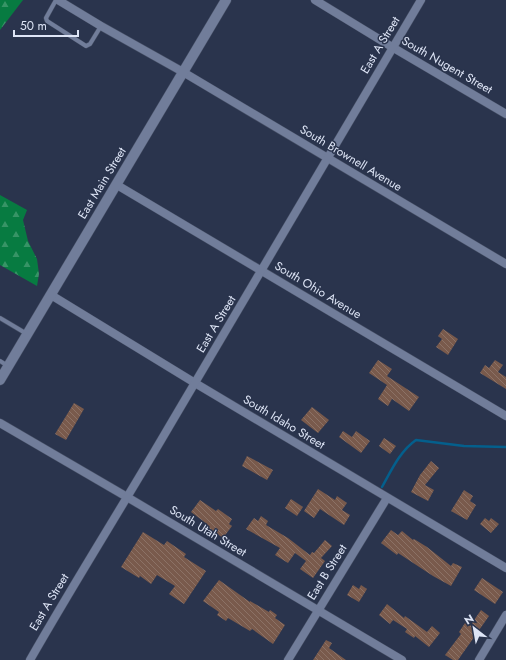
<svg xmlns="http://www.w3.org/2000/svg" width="506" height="660" font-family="Jost,sans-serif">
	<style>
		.forest { fill: url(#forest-firs) }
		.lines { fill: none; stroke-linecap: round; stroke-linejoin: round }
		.stream { stroke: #045f8c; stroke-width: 2.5 }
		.building { fill: url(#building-back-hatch) }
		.lane-casing { stroke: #475066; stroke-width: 5 }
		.street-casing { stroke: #475066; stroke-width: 9 }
		.secondary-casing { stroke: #475066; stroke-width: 11 }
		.lane { stroke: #717d9a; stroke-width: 4 }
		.street { stroke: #717d9a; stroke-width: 8 }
		.secondary { stroke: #717d9a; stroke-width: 10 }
		.labels { text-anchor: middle; stroke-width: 3; stroke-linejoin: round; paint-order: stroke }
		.street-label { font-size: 12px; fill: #dee5f6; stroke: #2a344d }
	</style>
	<defs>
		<pattern id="forest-firs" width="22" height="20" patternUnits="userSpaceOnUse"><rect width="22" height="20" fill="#077b41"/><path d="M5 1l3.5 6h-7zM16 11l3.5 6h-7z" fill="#379466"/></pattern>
		<pattern id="building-back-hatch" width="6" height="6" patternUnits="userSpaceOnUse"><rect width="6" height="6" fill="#795a4c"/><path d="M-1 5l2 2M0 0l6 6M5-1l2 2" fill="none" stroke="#8c7266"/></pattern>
	</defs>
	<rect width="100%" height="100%" fill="#2a344d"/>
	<!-- forest -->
	<g class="forest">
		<polygon points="0,0 23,0 0,30"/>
		<polygon points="0,195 27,210 23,220 28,241 37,259 39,274 37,286 0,265"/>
	</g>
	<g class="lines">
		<!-- stream -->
		<path class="stream" d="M 382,487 C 391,471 400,451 416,440 L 464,446 L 506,447"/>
	</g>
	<!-- building -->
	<g class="building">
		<polygon points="443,329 458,339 448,355 436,347 442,339 438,336"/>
		<polygon points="378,360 392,369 387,376 419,397 409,411 392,399 388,406 378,399 387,385 369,373"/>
		<polygon points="495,360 503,365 498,372 506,377 506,389 480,373 485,365 489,368"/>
		<polygon points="74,403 84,409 66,440 55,434"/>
		<polygon points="312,407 329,420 318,433 301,420"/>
		<polygon points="343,431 352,437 356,431 370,441 361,453 339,437"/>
		<polygon points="384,438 396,446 390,454 379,446"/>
		<polygon points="247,456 273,470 267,480 242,466"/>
		<polygon points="431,461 439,468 425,485 434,490 428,501 411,492 420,475"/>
		<polygon points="318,489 335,500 337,496 347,503 342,510 350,515 344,525 320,509 314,518 304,511"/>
		<polygon points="464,490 473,496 470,501 476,505 467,520 451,511"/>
		<polygon points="291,499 303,507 297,516 285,508"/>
		<polygon points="200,500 216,511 218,509 232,519 229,524 232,526 223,538 206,526 207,524 191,512"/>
		<polygon points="261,516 268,521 266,525 288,538 310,555 312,552 314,553 325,540 332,546 321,558 325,561 313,578 300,569 306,561 295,553 288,563 275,555 280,548 246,529 254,518 258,521"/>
		<polygon points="485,518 489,521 491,518 499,524 491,533 480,524"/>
		<polygon points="391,530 398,535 402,531 413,540 414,539 427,547 451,566 453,563 462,567 451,586 433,576 398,553 397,555 381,543"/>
		<polygon points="143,532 164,545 167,541 186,554 184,557 206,571 184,604 169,594 175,586 157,575 151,584 140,576 139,578 121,567"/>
		<polygon points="482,578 503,592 495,604 474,590"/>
		<polygon points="219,580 250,602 250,601 269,612 270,610 277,615 275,618 285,625 273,644 252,629 250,631 228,618 226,621 217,615 219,612 203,601"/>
		<polygon points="353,585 359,589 361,585 367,589 359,602 347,595"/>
		<polygon points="387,604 404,618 405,616 427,632 432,626 440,633 429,647 415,636 414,638 405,632 407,629 393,620 390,624 379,615"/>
		<polygon points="481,610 489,616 458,660 453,660 445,655 461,634 459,632 465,623 470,626"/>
		<polygon points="326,640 332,643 329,648 346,660 313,660"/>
	</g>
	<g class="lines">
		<defs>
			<g id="lane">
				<polyline points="56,0 46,18 47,21 86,46 90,44 101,26"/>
				<polyline points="0,318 27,334"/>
				<polyline points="0,361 8,366"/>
			</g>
			<g id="street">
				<polyline points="58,0 101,26 183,72 506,264"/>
				<polyline points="315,0 392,47 506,114"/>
				<polyline points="117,185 506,416"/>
				<polyline points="51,295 195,383 506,568"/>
				<polyline points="0,423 127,497 402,660"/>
				<path d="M 30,660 C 75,581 124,504 170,425 C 254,284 337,142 421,0"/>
				<polyline points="288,660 387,498"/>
				<polyline points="479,660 506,615"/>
			</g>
			<polyline id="secondary" points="0,380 226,0"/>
		</defs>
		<!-- lane casing -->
		<use href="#lane" class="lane-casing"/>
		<!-- street casing -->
		<use href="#street" class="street-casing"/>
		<!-- secondary casing -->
		<use href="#secondary" class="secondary-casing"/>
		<!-- lane -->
		<use href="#lane" class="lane"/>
		<!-- street -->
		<use href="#street" class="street"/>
		<!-- secondary -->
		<use href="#secondary" class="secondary"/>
	</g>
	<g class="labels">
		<!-- street labels -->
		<g class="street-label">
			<text transform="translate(380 45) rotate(-59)" y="4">East A Street</text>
			<text transform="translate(447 65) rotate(30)" y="4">South Nugent Street</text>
			<text transform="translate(351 158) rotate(31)" y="4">South Brownell Avenue</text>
			<text transform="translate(102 183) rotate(-59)" y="4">East Main Street</text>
			<text transform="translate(318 290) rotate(31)" y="4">South Ohio Avenue</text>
			<text transform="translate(216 324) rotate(-59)" y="4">East A Street</text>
			<text transform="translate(284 422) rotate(31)" y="4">South Idaho Street</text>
			<text transform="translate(208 531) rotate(31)" y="4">South Utah Street</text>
			<text transform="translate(327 572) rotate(-58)" y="4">East B Street</text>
			<text transform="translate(49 602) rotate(-59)" y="4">East A Street</text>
		</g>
	</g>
	<!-- north arrow -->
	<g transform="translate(474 628) rotate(329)" stroke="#2a344d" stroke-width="3" paint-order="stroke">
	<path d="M0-3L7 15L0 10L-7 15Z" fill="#dee5f6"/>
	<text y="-6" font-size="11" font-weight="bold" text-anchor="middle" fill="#dee5f6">N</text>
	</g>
	<!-- scale -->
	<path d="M14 30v6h64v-6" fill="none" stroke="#dee5f6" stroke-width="2"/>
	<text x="20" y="30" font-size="12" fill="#dee5f6" stroke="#2a344d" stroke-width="3" paint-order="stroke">50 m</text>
</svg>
